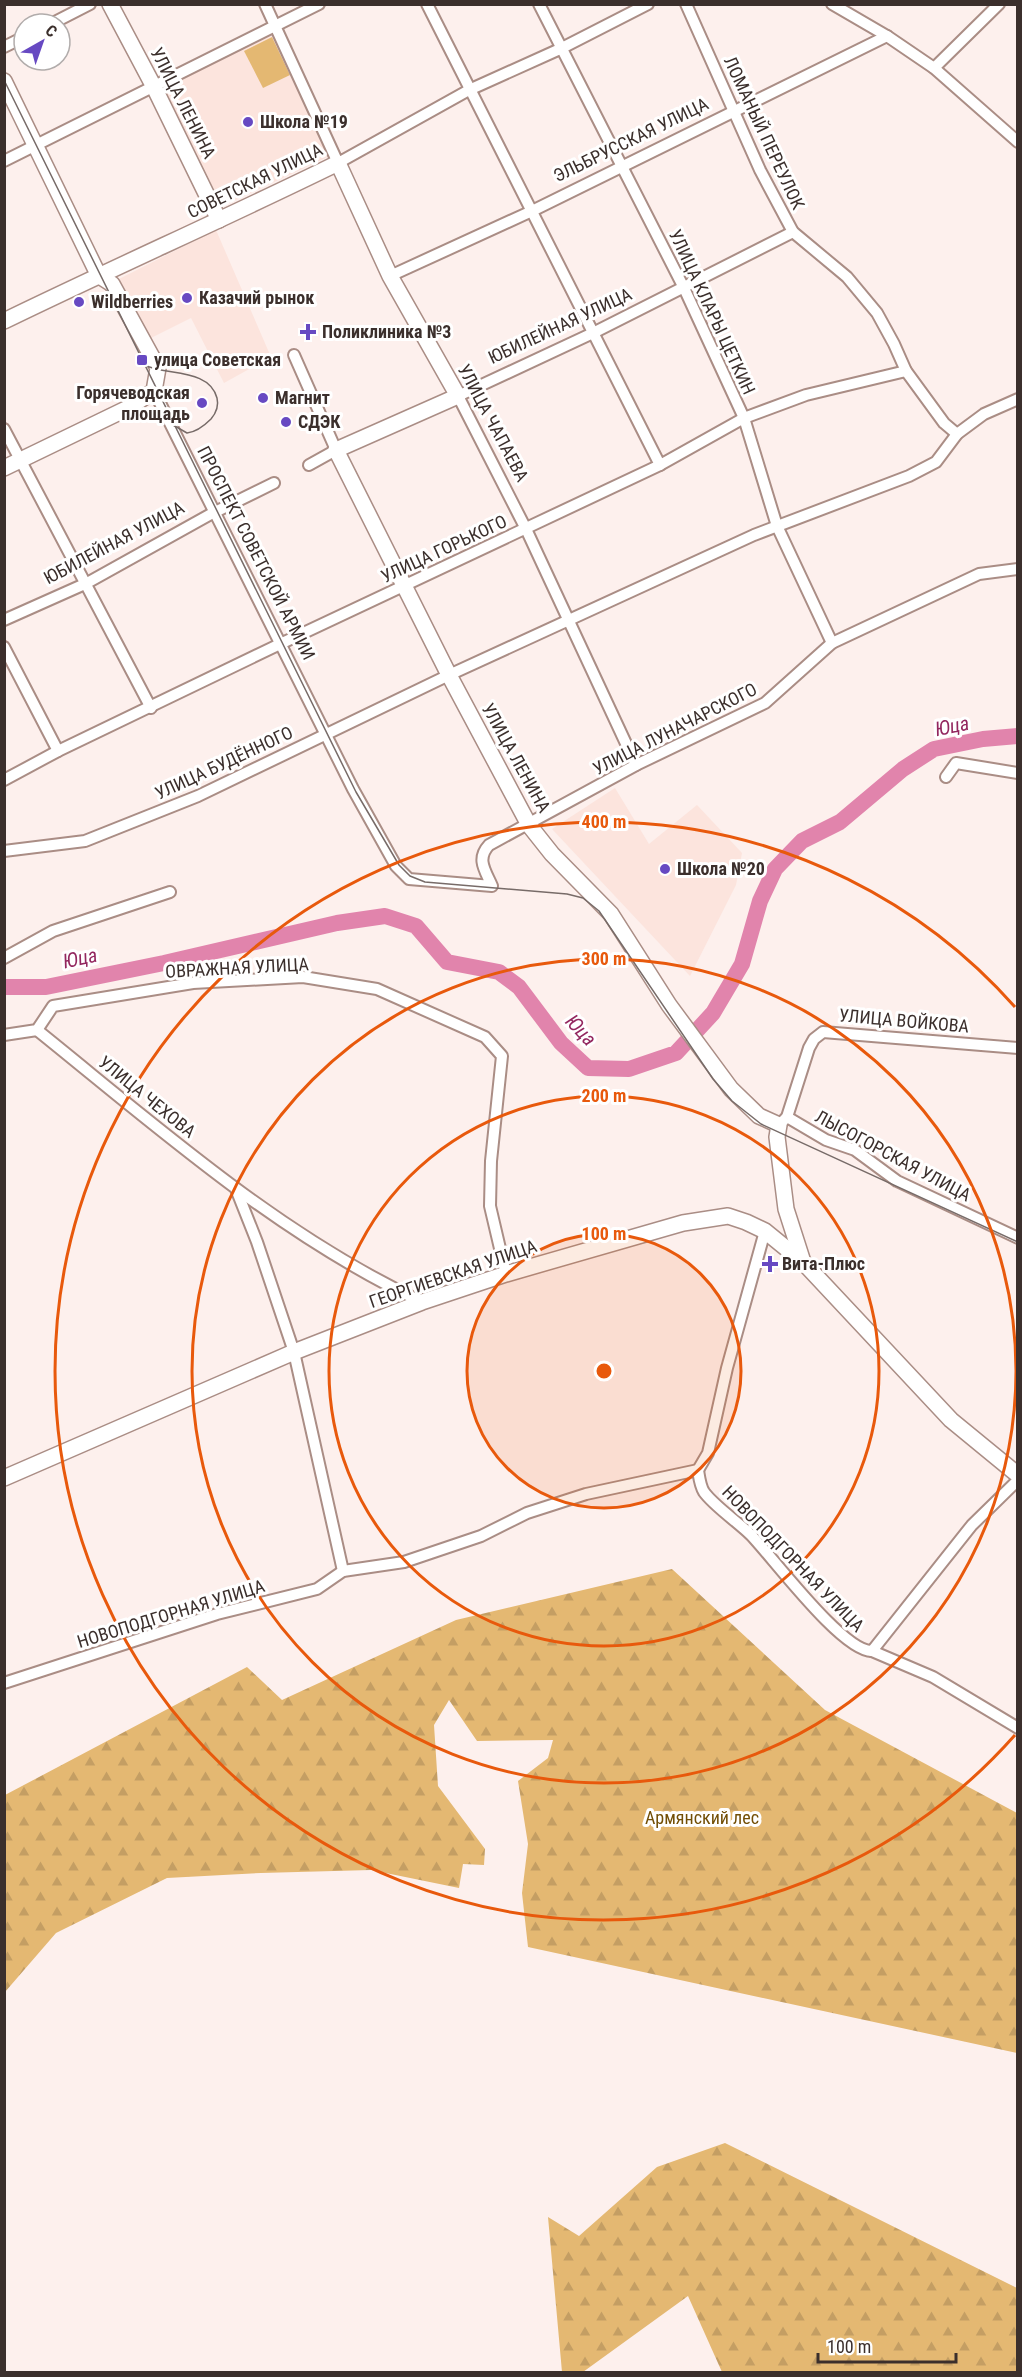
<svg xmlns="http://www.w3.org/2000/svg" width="1022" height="2377" font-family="'Roboto Condensed',sans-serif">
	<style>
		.built { fill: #fce4dd }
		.grass { fill: #e4b872 }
		.forest { fill: url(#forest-firs) }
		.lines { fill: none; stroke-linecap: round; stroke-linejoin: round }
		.river { stroke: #e184ac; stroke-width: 16 }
		.street-casing { stroke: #aa8d85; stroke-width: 14 }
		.secondary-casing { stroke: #aa8d85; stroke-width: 18 }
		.street { stroke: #fff; stroke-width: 10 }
		.secondary { stroke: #fff; stroke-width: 15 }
		.tram { stroke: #776b68; stroke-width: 1.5 }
		.ring { fill: none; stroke: #e8590c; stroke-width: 3 }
		.poi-dot { fill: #6749c2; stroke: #fff; stroke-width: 2 }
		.labels { text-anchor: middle; stroke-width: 6; stroke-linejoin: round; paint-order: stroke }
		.street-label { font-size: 18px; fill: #3b2f2c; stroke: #fff }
		.poi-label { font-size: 18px; font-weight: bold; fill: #3b2f2c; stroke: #fff; text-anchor: start }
		.park-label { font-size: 18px; fill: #724e05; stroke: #fff }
		.water-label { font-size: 20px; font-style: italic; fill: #93275f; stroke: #fff }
		.centre { fill: #e8590c; stroke: #fff; stroke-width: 3 }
		.ring-label { font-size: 18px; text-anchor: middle; font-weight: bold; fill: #e8590c; stroke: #fff; stroke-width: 6; stroke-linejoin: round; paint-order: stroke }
	</style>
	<defs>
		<pattern id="forest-firs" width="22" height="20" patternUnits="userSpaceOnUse" patternTransform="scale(1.5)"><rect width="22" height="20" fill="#e4b872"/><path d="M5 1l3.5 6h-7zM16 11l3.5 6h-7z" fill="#c49e63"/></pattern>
	</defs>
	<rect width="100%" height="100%" fill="#fdf0ed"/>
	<!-- built -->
	<g class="built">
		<polygon points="275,29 332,155 223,206 161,89"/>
		<polygon points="216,230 271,357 224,383 191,318 149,339 119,279"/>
		<polygon points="615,788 649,844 697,805 742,853 736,885 690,976 552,829"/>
	</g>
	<!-- grass -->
	<polygon class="grass" points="272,37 290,75 263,88 244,51"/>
	<!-- forest -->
	<g class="forest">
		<polygon points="672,1569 825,1710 1017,1813 1017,2053 528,1947 522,1893 528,1844 518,1781 548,1758 553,1740 477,1741 449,1700 434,1725 438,1786 485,1849 484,1865 463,1864 459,1888 371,1870 261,1873 167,1878 56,1933 5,1992 5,1795 247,1667 282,1700 456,1620"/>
		<polygon points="725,2143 1017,2288 1017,2372 722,2372 688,2296 583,2372 562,2372 548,2217 579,2236 657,2167"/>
	</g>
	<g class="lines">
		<!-- river -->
		<polyline class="river" points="4,987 46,987 164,963 337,923 385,916 416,926 447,962 499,972 519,987 561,1043 588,1068 629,1069 676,1053 713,1013 742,964 760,901 775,869 802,841 840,822 903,769 934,749 983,739 1018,736"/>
		<defs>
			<g id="street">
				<polyline points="265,4 338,163 469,90 560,49 648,4"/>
				<polyline points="427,4 660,465"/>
				<polyline points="539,4 684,288 744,418 777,526 832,643"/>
				<polyline points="686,4 760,170 793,232 847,277 877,313 894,344 906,371 944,423 957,434"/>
				<polyline points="832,4 887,36 934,68 1018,142"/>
				<polyline points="51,24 90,4"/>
				<polyline points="4,47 24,37"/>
				<polyline points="934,68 999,4"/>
				<polyline points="4,161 319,4"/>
				<polyline points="390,276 532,211 887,36"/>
				<polyline points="294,355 336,450 309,465"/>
				<path d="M 154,391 L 353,789 L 396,866 L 409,879 L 492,886 C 485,870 476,859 489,845 L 636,765 L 765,703 L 832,643 L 979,574 L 1018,569"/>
				<polyline points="4,429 151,708"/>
				<polyline points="4,620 87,583 211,514 274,483"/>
				<polyline points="4,647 58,751"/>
				<polyline points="636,765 526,529 458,396 593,333 793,232"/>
				<polyline points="946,777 956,763 1018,773"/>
				<polyline points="4,780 58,751 278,645 660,465 744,418 806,395 906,371"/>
				<polyline points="4,851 85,841 198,796 449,675 754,535 909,476 936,462 957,434 984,414 1018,399"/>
				<polyline points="4,958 53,931 170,892"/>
				<path d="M 37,1030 C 160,1129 279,1235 422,1302"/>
				<polyline points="4,1035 37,1030 53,1006 193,983 303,977 377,989 485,1037 502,1056 491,1161 490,1206 506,1274"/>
				<polyline points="787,1117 826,1140 855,1150 897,1181 1018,1238"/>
				<polyline points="779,1125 787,1117 809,1048 814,1039 823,1032 1018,1048"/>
				<polyline points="236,1189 257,1242 294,1352 343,1571"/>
				<polyline points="698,1470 708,1453 727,1368 765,1231"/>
				<polyline points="872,1651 972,1525 1018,1480"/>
				<path d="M 4,1683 L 217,1614 L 317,1589 L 343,1571 L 404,1562 L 481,1536 L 527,1513 L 586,1494 L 698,1470 C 699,1476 700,1486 704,1492 C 714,1506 738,1522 751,1535 C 774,1559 843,1652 872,1651 L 933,1677 L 1018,1728"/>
			</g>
			<g id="secondary">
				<polyline points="110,4 154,87 219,220"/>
				<polyline points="4,81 96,270 101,277 112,284 158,368 154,391 128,408 4,468"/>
				<path d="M 4,321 C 115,267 228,217 338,163 L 390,276 L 458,396 L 336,450 L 449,675 L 529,825 L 552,854 L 611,914 L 669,1005 L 731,1089 L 759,1116 L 779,1125 L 777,1137 L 786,1209 L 803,1262"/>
				<polyline points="4,1478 294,1352 422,1302 506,1274 683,1223 728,1216 746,1222 765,1231 803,1262 951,1420 1018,1475"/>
			</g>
		</defs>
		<!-- street casing -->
		<use href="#street" class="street-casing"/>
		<!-- secondary casing -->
		<use href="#secondary" class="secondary-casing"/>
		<!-- street -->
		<use href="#street" class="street"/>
		<!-- secondary -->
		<use href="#secondary" class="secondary"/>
		<!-- tram -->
		<g class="tram">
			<polyline points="4,80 356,792 399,865 410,876 425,882 567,894 583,898 599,911 713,1079 732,1101 761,1124 1018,1242"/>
			<path d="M 144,365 C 166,376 209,368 217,398 C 219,406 216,413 211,419 C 204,426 196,432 187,433 L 173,425"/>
		</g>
	</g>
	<!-- distance rings -->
	<circle cx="604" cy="1371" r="137" fill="#e8590c" fill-opacity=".12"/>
	<g class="ring">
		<circle cx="604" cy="1371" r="137"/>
		<circle cx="604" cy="1371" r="275"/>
		<circle cx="604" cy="1371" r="412"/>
		<path d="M1015 1735A549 549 0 1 1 1015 1007"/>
	</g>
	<!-- markers -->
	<g class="poi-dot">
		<circle cx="248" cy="122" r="6"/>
		<circle cx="187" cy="298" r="6"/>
		<circle cx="79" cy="302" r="6"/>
		<path d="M305 323h6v6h6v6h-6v6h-6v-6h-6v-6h6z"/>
		<rect x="136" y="354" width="12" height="12" rx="3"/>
		<circle cx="263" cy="398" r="6"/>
		<circle cx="202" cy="403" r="6"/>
		<circle cx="286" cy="422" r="6"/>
		<circle cx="665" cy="869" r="6"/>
		<path d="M767 1255h6v6h6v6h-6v6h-6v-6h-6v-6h6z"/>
	</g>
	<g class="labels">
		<!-- street labels -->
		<g class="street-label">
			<text transform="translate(183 103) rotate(63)" y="6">УЛИЦА ЛЕНИНА</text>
			<text transform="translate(764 133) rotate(65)" y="6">ЛОМАНЫЙ ПЕРЕУЛОК</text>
			<text transform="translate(631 140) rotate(-26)" y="6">ЭЛЬБРУССКАЯ УЛИЦА</text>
			<text transform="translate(255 181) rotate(-26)" y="6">СОВЕТСКАЯ УЛИЦА</text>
			<text transform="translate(712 312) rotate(65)" y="6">УЛИЦА КЛАРЫ ЦЕТКИН</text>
			<text transform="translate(560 326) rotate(-25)" y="6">ЮБИЛЕЙНАЯ УЛИЦА</text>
			<text transform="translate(493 423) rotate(62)" y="6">УЛИЦА ЧАПАЕВА</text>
			<text transform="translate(114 543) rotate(-28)" y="6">ЮБИЛЕЙНАЯ УЛИЦА</text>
			<text transform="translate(444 549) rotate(-25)" y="6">УЛИЦА ГОРЬКОГО</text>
			<text transform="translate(256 553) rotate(63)" y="6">ПРОСПЕКТ СОВЕТСКОЙ АРМИИ</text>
			<text transform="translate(675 729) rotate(-27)" y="6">УЛИЦА ЛУНАЧАРСКОГО</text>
			<text transform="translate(516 758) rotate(61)" y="6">УЛИЦА ЛЕНИНА</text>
			<text transform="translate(224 763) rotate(-25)" y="6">УЛИЦА БУДЁННОГО</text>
			<text transform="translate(237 968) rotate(-3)" y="6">ОВРАЖНАЯ УЛИЦА</text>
			<text transform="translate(904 1021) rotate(5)" y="6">УЛИЦА ВОЙКОВА</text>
			<text transform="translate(147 1097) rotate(39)" y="6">УЛИЦА ЧЕХОВА</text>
			<text transform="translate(893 1156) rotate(28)" y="6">ЛЫСОГОРСКАЯ УЛИЦА</text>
			<text transform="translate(453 1274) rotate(-19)" y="6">ГЕОРГИЕВСКАЯ УЛИЦА</text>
			<text transform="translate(793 1559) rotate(46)" y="6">НОВОПОДГОРНАЯ УЛИЦА</text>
			<text transform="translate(171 1614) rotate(-17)" y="6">НОВОПОДГОРНАЯ УЛИЦА</text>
		</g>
		<!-- poi labels -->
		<g class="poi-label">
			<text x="260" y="128">Школа №19</text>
			<text x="199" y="304">Казачий рынок</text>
			<text x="91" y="308">Wildberries</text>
			<text x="322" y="338">Поликлиника №3</text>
			<text x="154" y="366">улица Советская</text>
			<text x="190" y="399" text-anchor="end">Горячеводская<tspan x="190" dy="21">площадь</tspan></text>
			<text x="275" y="404">Магнит</text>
			<text x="298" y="428">СДЭК</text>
			<text x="677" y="875">Школа №20</text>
			<text x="782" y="1270">Вита-Плюс</text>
		</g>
		<!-- park labels -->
		<g class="park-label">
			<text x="702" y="1824">Армянский лес</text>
		</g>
		<!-- water labels -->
		<g class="water-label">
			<text transform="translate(952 726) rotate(-11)" y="7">Юца</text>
			<text transform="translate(80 958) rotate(-12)" y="7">Юца</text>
			<text transform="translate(581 1030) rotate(47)" y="7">Юца</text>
		</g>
	</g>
	<circle cx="604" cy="1371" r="9" class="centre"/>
	<g class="ring-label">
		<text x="604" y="828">400 m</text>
		<text x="604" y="965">300 m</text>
		<text x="604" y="1102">200 m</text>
		<text x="604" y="1240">100 m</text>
	</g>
	<!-- border -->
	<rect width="1022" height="2377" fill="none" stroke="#3b2f2c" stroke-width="12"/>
	<!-- north arrow -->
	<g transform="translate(42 42) rotate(40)"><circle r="28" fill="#ffffff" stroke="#b1acab" stroke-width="1.5"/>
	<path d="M0-4.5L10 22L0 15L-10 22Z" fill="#6749c2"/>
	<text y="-9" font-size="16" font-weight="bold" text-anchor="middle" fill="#3b2f2c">С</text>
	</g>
	<!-- scale -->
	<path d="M818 2353v9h138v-9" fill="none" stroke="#3b2f2c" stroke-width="3"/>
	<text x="827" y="2353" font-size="18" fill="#3b2f2c" stroke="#ffffff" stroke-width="4.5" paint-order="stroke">100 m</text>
</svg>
